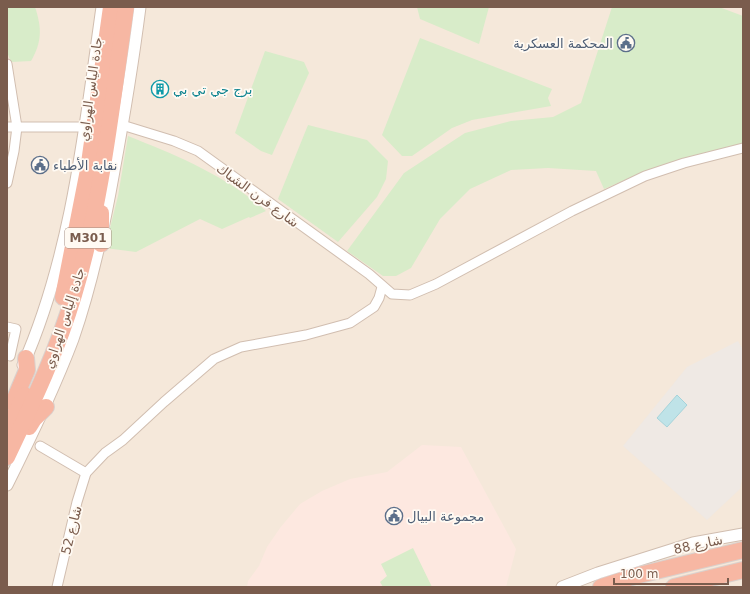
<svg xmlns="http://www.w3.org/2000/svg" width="750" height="594" font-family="'DejaVu Sans','Noto Naskh Arabic',sans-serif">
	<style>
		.residential { fill: #f5e8da }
		.commercial { fill: #fde8e0 }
		.industrial { fill: #efe9e4 }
		.green { fill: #d8ecc9 }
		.water { fill: #bfe3e8; stroke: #a5d3da }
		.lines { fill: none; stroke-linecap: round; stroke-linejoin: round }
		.minor-casing { stroke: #d1beb0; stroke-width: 11 }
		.tertiary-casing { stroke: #d1beb0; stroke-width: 13 }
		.motorway-casing { stroke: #dad1cd; stroke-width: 18 }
		.minor { stroke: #fff; stroke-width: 9 }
		.tertiary { stroke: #fff; stroke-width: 11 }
		.motorway { stroke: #f7b7a3; stroke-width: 16 }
		.labels { text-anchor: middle; stroke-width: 3.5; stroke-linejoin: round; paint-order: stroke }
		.shield { fill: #fffaf3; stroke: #a28b7f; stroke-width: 1 }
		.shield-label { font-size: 12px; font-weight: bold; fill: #7a5c4d }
		.service-label { font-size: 13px; fill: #4e5e75; stroke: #fffaf3; text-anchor: start }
		.street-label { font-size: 13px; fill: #7a5c4d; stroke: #fffaf3 }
		.culture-label { font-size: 13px; fill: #0d838f; stroke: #fffaf3; text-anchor: start }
	</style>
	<rect width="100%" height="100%" fill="#fdf6ec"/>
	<!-- residential -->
	<rect class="residential" x="7" y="7" width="736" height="580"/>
	<!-- commercial -->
	<polygon class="commercial" points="422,445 461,447 516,549 506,587 247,587 248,581 259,566 267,547 280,528 300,504 322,491 350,479 387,472"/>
	<!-- industrial -->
	<polygon class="industrial" points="738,341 743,350 743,472 740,489 707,520 623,446 687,367"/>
	<!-- green -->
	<g class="green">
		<path d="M 7,7 L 35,7 C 42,28 42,42 31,61 L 11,62 L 7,52 Z"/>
		<polygon points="417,7 489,7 479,44 420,19"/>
		<polygon points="612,7 719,7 743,16 743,145 685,158 643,172 604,189 596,171 548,168 511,170 470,189 440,219 411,268 396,276 383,276 347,251 404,173 465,133 511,121 553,117 581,103"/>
		<polygon points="420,38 552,89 548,98 551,106 472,120 452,128 412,156 402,156 382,135"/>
		<polygon points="265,51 304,62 309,73 272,155 261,151 235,133"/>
		<polygon points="308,125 367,140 388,161 386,179 377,197 338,242 278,199"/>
		<path d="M 128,136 C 176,155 227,176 266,211 L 250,218 L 249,217 L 222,229 L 200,219 L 136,252 L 105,248 L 118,196 Z"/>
		<polygon points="413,548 432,587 383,587 380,582 387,576 381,564"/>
	</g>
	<!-- water -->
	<polygon class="water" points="677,395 687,405 667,427 657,418"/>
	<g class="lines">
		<defs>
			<g id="minor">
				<polyline points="7,64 17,127 14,151 7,183"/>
				<polyline points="122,125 174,141 198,151 369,274 392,294 410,295 436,284 572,211 645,176 684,163 743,148"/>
				<polyline points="7,127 85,127"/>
				<polyline points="7,327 16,329 10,356"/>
				<polyline points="40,446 86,473"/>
				<polyline points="57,587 77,502 86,473 105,453 123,440 164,402 214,359 241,347 306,335 350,323 374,307 379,298 382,287"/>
			</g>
			<g id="tertiary">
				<path d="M 23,365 C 72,254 85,126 102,7"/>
				<path d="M 7,485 C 31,437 54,389 73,339 C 92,284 104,228 114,171 C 124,117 133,62 140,7"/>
				<polyline points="562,587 598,573 693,543 743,534"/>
			</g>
			<g id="motorway">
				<polyline points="101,213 101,244"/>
				<polyline points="63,297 88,170 111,7"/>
				<polyline points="13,403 27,370 26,358"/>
				<polyline points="29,427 34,419 46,407"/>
				<polyline points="7,430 25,395"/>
				<path d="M 7,457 C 32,404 57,352 74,295 C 102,202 112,103 126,7"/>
				<polyline points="601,587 635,576 743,550"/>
				<polyline points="674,587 743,570"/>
			</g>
		</defs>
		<!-- minor casing -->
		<use href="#minor" class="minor-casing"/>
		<!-- tertiary casing -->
		<use href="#tertiary" class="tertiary-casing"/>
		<!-- motorway casing -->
		<use href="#motorway" class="motorway-casing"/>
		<!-- minor -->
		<use href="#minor" class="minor"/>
		<!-- tertiary -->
		<use href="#tertiary" class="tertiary"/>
		<!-- motorway -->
		<use href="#motorway" class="motorway"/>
	</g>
	<!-- icons -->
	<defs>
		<symbol id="civic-ring" viewBox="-11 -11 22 22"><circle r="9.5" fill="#fffaf3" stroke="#5c6f8a" stroke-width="1.5"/><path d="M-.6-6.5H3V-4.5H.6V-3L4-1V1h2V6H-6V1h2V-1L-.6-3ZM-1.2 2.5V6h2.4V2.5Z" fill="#5c6f8a"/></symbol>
		<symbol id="building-ring" viewBox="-11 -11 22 22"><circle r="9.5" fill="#fffaf3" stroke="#0f9aa8" stroke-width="1.5"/><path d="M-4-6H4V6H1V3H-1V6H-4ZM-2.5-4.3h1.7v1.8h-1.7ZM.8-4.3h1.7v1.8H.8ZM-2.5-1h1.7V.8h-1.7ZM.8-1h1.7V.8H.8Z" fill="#0f9aa8"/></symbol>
	</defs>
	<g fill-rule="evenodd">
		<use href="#civic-ring" x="616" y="33" width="20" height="20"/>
		<use href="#building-ring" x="150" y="79" width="20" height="20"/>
		<use href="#civic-ring" x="30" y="155" width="20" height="20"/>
		<use href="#civic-ring" x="384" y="506" width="20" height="20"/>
	</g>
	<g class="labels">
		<!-- shield labels -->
		<rect class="shield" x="65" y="228" width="46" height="20" rx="3"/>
		<g class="shield-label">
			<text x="88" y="242">M301</text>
		</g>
		<!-- service labels -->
		<g class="service-label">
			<text x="613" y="48" text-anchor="end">المحكمة العسكرية</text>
			<text x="53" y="170">نقابة الأطباء</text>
			<text x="407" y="521">مجموعة البيال</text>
		</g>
		<!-- street labels -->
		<g class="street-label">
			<text transform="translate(90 89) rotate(-82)" y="5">جادة الياس الهراوي</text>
			<text transform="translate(258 195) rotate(36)" y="5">شارع فرن الشباك</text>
			<text transform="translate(64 318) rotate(-72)" y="5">جادة إلياس الهراوي</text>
			<text transform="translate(71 530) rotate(-76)" y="5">شارع 52</text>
			<text transform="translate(698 544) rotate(-12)" y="5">شارع 88</text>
		</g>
		<!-- culture labels -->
		<g class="culture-label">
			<text x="173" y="94">برج جي تي بي</text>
		</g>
	</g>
	<!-- border -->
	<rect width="750" height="594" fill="none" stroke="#7a5c4d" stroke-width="16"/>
	<!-- scale -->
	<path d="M614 578v6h114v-6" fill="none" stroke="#7a5c4d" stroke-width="2"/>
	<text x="620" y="578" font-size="12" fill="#7a5c4d" stroke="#fffaf3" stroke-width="3" paint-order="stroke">100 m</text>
</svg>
